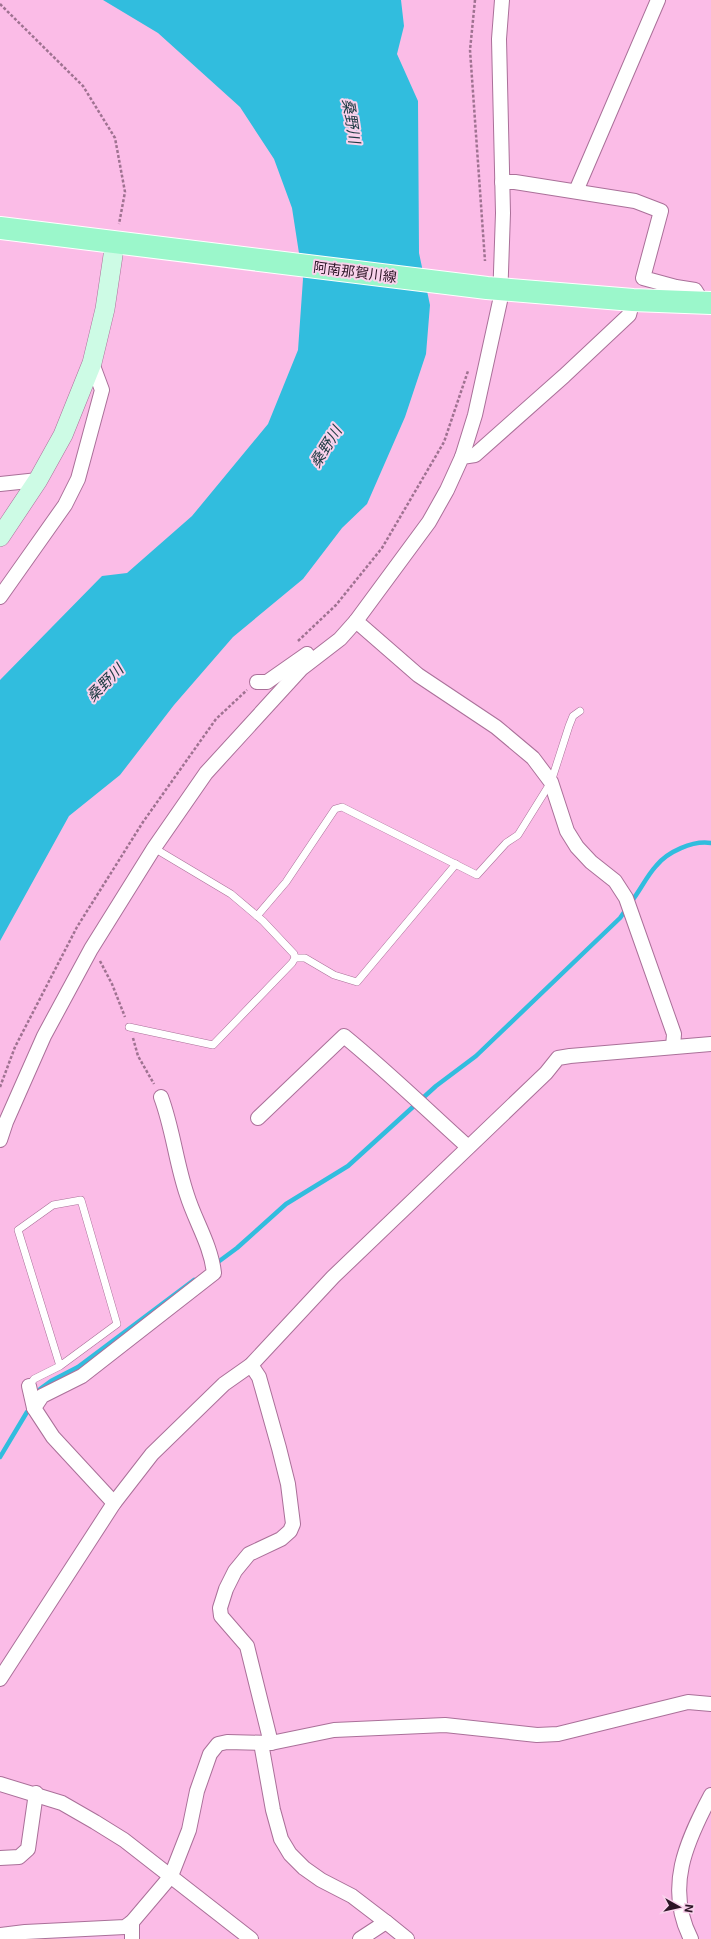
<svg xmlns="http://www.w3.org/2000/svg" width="711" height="1939" font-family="Inter,'Noto Sans JP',sans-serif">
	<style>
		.water { fill: #31bdde }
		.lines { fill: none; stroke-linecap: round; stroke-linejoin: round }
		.stream { stroke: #31bdde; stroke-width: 4.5 }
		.lane-casing { stroke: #aa7099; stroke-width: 8 }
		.street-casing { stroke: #aa7099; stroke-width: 16 }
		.secondary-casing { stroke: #aa7099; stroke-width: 20 }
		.primary-casing { stroke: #fff; stroke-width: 24 }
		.path { stroke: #9f7291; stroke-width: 2.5; stroke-dasharray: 3 2; stroke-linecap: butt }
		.lane { stroke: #fff; stroke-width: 7 }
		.street { stroke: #fff; stroke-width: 14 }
		.secondary { stroke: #cdfbe5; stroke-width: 19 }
		.primary { stroke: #9bf7cb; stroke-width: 22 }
		.labels { text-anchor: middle; stroke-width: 4; stroke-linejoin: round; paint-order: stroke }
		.street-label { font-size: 14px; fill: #2c1526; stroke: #f9d2ec }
		.water-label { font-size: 15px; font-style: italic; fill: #203c44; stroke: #f9d2ec }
	</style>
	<rect width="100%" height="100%" fill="#fbbce7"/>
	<!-- water -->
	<polygon class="water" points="103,0 401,0 404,26 397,54 418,101 419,253 430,305 426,354 405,417 367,504 342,528 303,579 233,637 174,705 120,775 69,816 0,941 0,680 102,576 127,573 192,516 268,424 298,350 303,279 292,208 274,159 240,107 158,33"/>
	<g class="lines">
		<!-- stream -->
		<g class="stream">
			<path d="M 631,902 C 640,891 646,877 656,866 C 667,852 693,840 711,843"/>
			<polyline points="214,1265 237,1248 286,1204 348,1166 436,1086 476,1056 620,918 627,908"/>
			<polyline points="40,1389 51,1381 78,1367 194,1280"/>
			<polyline points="0,1457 27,1412"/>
		</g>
		<defs>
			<g id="lane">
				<polyline points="154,848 231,894 263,921 294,954 295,958"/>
				<polyline points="257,916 286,882 335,809 342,807 477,875 506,843 518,835 551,782 569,726 573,716 580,711"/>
				<polyline points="129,1027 213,1045 292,963 295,958 305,958 334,975 357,982 456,864"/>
				<polyline points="29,1386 34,1379 60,1366 18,1230 53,1205 81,1200 117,1324 60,1366"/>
			</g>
			<g id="street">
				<polyline points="502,182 515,182 635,201 661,211 643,278 676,287 695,290 703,303"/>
				<polyline points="576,191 658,0"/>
				<polyline points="633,300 629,315 564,376 475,455 462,457 447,490 429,522 356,621 418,675 496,727 533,758 551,782 567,831 577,847 591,862 615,881 626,898 674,1034 673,1047"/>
				<polyline points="462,457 475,415 500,301 503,213 499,39 502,0"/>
				<polyline points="0,484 38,480"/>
				<polyline points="0,597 65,505 78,479 102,390 92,363"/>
				<polyline points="257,682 267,682 307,654"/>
				<path d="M 258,1118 L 344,1036 C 387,1071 427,1110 468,1147"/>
				<polyline points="0,1140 6,1122 44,1036 91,949 154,848 206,773 301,669 340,639 356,621"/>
				<polyline points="251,1365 259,1377 279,1448 288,1484 293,1524 290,1531 281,1539 249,1554 235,1571 226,1589 220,1608 221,1616 247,1646 271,1743"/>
				<polyline points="29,1386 34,1408"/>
				<path d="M 114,1503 L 53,1437 L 34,1408 L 42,1396 L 82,1376 L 214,1273 C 211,1245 195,1221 187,1195 C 176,1163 173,1129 161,1097"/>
				<polyline points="0,1679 114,1503 152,1454 224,1384 251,1365 333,1277 546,1073 558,1058 570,1056 711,1044"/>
				<polyline points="261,1743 273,1810 281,1839 290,1854 304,1868 321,1880 352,1896 386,1922 360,1939"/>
				<polyline points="0,1784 62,1803 95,1822 124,1840 251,1939"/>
				<polyline points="0,1858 19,1857 28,1849 36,1793"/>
				<polyline points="132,1922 132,1939"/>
				<polyline points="386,1922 407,1939"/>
				<polyline points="0,1935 25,1932 125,1927 132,1922 171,1876 189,1830 197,1791 210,1754 218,1744 227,1742 271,1743 334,1730 445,1725 537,1735 558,1734 688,1702 711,1704"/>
				<path d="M 691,1939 C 665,1888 686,1842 711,1795"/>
			</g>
			<polyline id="secondary" points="0,537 38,480 63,435 92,363 105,309 115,242"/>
			<polyline id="primary" points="0,228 487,288 633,300 711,303"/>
		</defs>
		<!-- lane casing -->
		<use href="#lane" class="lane-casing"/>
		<!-- street casing -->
		<use href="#street" class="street-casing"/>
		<!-- secondary casing -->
		<use href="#secondary" class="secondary-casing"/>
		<!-- primary casing -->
		<use href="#primary" class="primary-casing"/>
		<!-- path -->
		<g class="path">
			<polyline points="475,0 470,50 485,261"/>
			<polyline points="0,4 83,86 115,138 125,192 119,224"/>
			<polyline points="298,641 336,605 382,548 444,442 468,371"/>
			<polyline points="100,961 112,984 125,1017"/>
			<polyline points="133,1038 138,1056 154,1084"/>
			<polyline points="0,1087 15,1047 77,927 143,822 216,719 247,690"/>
		</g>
		<!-- lane -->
		<use href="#lane" class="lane"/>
		<!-- street -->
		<use href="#street" class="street"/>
		<!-- secondary -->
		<use href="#secondary" class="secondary"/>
		<!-- primary -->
		<use href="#primary" class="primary"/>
	</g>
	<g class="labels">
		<!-- street labels -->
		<g class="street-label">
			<text transform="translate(355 272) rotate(7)" y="5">阿南那賀川線</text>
		</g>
		<!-- water labels -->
		<g class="water-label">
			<text transform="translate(351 121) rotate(81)" y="5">桑野川</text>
			<text transform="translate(326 447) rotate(-58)" y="5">桑野川</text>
			<text transform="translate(105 683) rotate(-45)" y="5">桑野川</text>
		</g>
	</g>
	<!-- north arrow -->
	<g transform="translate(679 1907) rotate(98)" stroke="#f9d2ec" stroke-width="3" paint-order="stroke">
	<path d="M0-3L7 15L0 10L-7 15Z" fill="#2c1526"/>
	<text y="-6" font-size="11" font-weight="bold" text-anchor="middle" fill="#2c1526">N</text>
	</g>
</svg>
